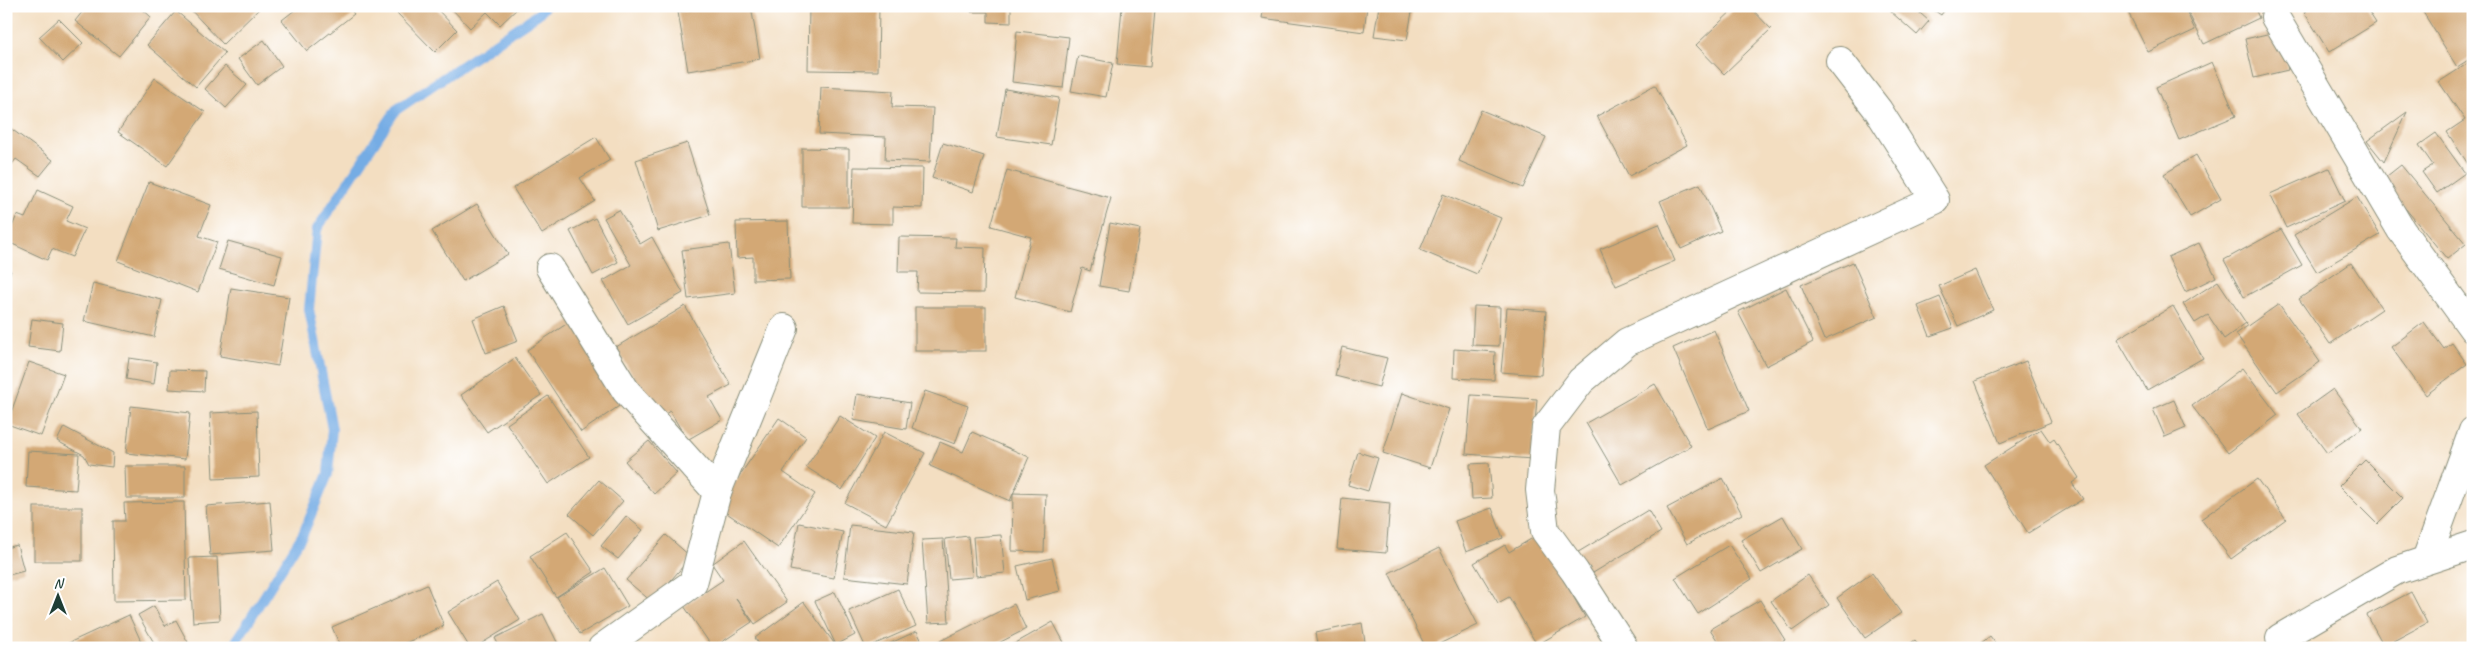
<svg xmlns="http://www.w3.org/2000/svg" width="2479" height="654" font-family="Caveat,sans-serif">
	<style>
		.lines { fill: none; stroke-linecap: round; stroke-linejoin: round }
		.stream { stroke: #75ace4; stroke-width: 10 }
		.building { fill: #d3a875 }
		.street-casing { stroke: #898e7a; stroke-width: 30 }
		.street { stroke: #fff; stroke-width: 28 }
	</style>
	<rect width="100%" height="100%" fill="#fff"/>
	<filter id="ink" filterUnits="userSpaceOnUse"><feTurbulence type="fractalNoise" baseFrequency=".02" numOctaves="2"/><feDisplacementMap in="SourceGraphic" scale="10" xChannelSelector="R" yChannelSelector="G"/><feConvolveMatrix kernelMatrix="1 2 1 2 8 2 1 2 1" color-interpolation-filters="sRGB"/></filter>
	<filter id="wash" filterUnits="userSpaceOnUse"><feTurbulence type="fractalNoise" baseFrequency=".0096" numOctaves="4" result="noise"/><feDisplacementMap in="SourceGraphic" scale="20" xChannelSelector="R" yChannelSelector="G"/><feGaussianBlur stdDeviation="1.12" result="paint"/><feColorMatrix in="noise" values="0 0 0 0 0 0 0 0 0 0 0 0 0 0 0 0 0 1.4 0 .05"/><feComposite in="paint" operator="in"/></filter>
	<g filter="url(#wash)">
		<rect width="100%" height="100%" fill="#f3dec1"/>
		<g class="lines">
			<!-- stream -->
			<polyline class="stream" points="232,648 303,534 328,474 332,429 309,309 317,229 396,110 538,14 545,6"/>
		</g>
		<g id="blocks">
			<!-- building -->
			<g class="building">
				<polygon points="87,6 139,6 151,17 119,56 75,21"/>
				<polygon points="187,6 262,6 223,44"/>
				<polygon points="300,6 348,6 354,14 307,51 282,20"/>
				<polygon points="400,6 434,6 457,30 435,52 395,11"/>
				<polygon points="449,6 520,6 500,25 487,12 470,28"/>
				<polygon points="714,6 751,6 760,59 688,71 678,12"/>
				<polygon points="809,6 879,6 878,71 808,70"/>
				<polygon points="971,6 1011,6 1011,23 988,22 988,12 971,12"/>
				<polygon points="1264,6 1367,6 1364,32 1262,18"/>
				<polygon points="1379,6 1413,6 1407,40 1374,36"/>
				<polygon points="1737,6 1749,6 1771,29 1724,74 1696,45"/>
				<polygon points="1894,6 1912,6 1929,21 1917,35 1890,11"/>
				<polygon points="1928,6 1947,6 1941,15"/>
				<polygon points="2125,6 2184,6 2195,30 2148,52"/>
				<polygon points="2189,6 2254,6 2259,18 2204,44 2186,8"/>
				<polygon points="2314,6 2365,6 2376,23 2329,52 2304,12"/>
				<polygon points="2433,6 2473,6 2473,57 2457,67 2423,12"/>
				<polygon points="1122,7 1155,10 1150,67 1117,64"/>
				<polygon points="176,11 225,53 196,87 147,45"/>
				<polygon points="59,19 83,43 63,62 39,37"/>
				<polygon points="1017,31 1069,37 1063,88 1012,82"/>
				<polygon points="2280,31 2288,70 2254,78 2245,39"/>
				<polygon points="264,40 282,66 257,85 238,59"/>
				<polygon points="1078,56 1113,63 1106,97 1071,91"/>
				<polygon points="2473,60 2473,165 2470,167 2447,132 2465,120 2439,82"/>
				<polygon points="2212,62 2236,116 2179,140 2156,87"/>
				<polygon points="225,66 247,85 226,108 205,89"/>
				<polygon points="155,78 205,112 167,166 118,132"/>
				<polygon points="1655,85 1687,145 1629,176 1597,116"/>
				<polygon points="821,87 893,91 892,107 933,108 930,162 885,160 886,137 819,134"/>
				<polygon points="1005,89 1059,98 1051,145 997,137"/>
				<polygon points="1481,110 1546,137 1523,188 1459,161"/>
				<polygon points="2407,112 2384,162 2367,141"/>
				<polygon points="6,125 53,160 40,176 16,159 6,172"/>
				<polygon points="2436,133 2465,173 2437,193 2422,172 2433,165 2419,145"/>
				<polygon points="596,137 610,160 580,178 595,201 542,234 513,188"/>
				<polygon points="687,143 710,215 658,231 636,160"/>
				<polygon points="943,143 984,156 973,192 932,178"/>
				<polygon points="802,148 849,149 849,207 802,207"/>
				<polygon points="2196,155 2221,199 2190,217 2164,174"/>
				<polygon points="2401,165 2466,244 2447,259 2382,180"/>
				<polygon points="854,167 923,168 922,208 893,207 893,224 852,223"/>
				<polygon points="2329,168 2345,201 2286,228 2270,194"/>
				<polygon points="1007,170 1111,198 1090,271 1082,268 1070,312 1015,297 1031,237 991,226"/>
				<polygon points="149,182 211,205 199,236 217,242 198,292 118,261"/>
				<polygon points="1700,184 1721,231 1681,249 1660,201"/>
				<polygon points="38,190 73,206 66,221 85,229 72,257 52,249 47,260 6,241 17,215 25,218"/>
				<polygon points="1443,194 1501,218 1477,274 1420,250"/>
				<polygon points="2357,197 2380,235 2317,272 2294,235"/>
				<polygon points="477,204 508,254 463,281 432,231"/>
				<polygon points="619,210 640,244 652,237 683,293 628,324 603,281 631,265 604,218"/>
				<polygon points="595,218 618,262 593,275 570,231"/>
				<polygon points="788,221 790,279 753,280 753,257 737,258 736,222"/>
				<polygon points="1110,223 1140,229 1129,291 1099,286"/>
				<polygon points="1659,224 1675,261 1616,286 1600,249"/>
				<polygon points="2281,229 2302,265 2244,297 2224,260"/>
				<polygon points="899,237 956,238 955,247 985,248 984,293 917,292 918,272 898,272"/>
				<polygon points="228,241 282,256 274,285 219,269"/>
				<polygon points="2199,243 2216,277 2185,292 2168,257"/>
				<polygon points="729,244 735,293 688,299 682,250"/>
				<polygon points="1853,262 1877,317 1824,340 1801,285"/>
				<polygon points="2351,263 2382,309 2330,344 2299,299"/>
				<polygon points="6,269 11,271 6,282"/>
				<polygon points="1975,270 1993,310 1958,326 1939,286"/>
				<polygon points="2218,281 2246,323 2224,339 2208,315 2195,323 2183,304"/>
				<polygon points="93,283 162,300 154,337 84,321"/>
				<polygon points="231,288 289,297 278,366 220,356"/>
				<polygon points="1786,288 1813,342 1766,366 1738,312"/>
				<polygon points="1940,297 1953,328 1930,336 1918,306"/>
				<polygon points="2279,304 2320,362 2277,392 2236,334"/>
				<polygon points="504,306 518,341 486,353 473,319"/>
				<polygon points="685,306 731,385 709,397 722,420 687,440 670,411 658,418 616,347"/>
				<polygon points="1474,306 1500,307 1499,346 1472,345"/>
				<polygon points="2173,306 2203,358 2147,390 2117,339"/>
				<rect x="915" y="307" width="71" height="44"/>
				<polygon points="1507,308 1546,311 1541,375 1501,372"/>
				<polygon points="32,319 63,323 60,351 28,347"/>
				<polygon points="574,319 628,400 581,432 527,350"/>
				<polygon points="2424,322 2444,349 2452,343 2467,364 2426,395 2391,347"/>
				<polygon points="1714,330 1749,411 1708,429 1673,348"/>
				<polygon points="1342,347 1387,358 1379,387 1335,376"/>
				<polygon points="1454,349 1495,352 1494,380 1453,378"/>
				<polygon points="129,358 157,362 154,384 126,379"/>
				<polygon points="515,358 541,395 487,432 461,395"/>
				<polygon points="2026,361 2051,422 2000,443 1975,381"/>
				<polygon points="29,362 64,374 41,436 7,424"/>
				<polygon points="2242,368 2278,415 2228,453 2192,406"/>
				<polygon points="170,370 205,371 204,391 169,389"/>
				<polygon points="1655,384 1691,446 1622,485 1586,423"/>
				<polygon points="2333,389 2362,428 2327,453 2298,414"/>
				<polygon points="925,391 968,406 955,444 912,428"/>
				<polygon points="1402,393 1449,409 1430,468 1383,453"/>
				<polygon points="857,394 910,403 906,429 853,420"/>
				<polygon points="1471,395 1537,399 1532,459 1466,454"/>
				<polygon points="548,396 589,457 548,484 507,424"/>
				<polygon points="2174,400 2186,428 2165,437 2153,409"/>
				<polygon points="131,406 190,413 185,459 126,453"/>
				<polygon points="257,411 259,477 213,479 210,413"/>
				<polygon points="840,416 875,438 842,490 806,467"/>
				<polygon points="779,418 806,437 783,472 815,494 778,548 718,507"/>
				<polygon points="64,427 113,453 112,467 89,464 84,455 57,441"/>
				<polygon points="2041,429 2050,442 2054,439 2079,478 2072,483 2083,499 2028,533 1984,465"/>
				<polygon points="884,432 925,453 886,525 845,503"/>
				<polygon points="972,432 1029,457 1010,501 930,466 940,442 963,452"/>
				<polygon points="649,441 677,473 654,494 625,461"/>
				<polygon points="28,451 79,454 76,490 26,487"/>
				<polygon points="1358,452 1378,458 1368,491 1348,485"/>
				<polygon points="2365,460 2403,498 2377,524 2339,486"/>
				<polygon points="1489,463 1492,498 1472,499 1470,464"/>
				<polygon points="125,466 185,466 185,498 126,498"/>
				<polygon points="1723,478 1742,514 1687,544 1667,508"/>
				<polygon points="2257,479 2286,519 2231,559 2201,519"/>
				<polygon points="599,480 623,501 593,535 569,514"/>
				<polygon points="1013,493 1046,494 1044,552 1012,551"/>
				<polygon points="1342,498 1390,503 1386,553 1337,549"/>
				<polygon points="270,501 274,550 210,555 206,506"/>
				<polygon points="184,502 186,600 114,601 113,521 125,521 124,503"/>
				<rect x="34" y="507" width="48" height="54"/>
				<polygon points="1492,508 1503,538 1466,552 1455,521"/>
				<polygon points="1648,510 1661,532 1588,576 1575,554"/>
				<polygon points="626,516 643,530 618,559 601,546"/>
				<polygon points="1783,516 1802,549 1761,573 1741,540"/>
				<polygon points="799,523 843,532 834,578 790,570"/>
				<polygon points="850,525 914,532 907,584 844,577"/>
				<polygon points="567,532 594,572 556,597 530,556"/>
				<polygon points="666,535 691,557 652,602 626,580"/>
				<polygon points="1001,535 1005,573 976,576 973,537"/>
				<polygon points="1538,535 1585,617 1537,645 1509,597 1498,603 1474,563 1505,545 1509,552"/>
				<polygon points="968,536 972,577 949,579 945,539"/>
				<polygon points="943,539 949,622 928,623 922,540"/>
				<polygon points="744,541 787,602 755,624 736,598 752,622 713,648 684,606 723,580 712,564"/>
				<polygon points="17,545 24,571 9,575 6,548"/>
				<polygon points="1729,545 1752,579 1698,614 1675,578"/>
				<polygon points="1439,548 1478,625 1431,648 1426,648 1389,573"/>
				<polygon points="217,557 220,620 193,622 189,558"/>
				<polygon points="1052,558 1060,591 1025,600 1017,566"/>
				<polygon points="605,568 628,606 580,634 557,597"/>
				<polygon points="1872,573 1901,613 1865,638 1837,598"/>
				<polygon points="1808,575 1829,605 1792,631 1771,601"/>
				<polygon points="497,582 520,620 474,648 470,648 448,612"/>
				<polygon points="427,585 444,626 394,648 341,648 332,627"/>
				<polygon points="898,589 916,626 866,648 849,611"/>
				<polygon points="835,592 855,635 836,645 815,601"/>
				<polygon points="2411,592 2427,623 2384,646 2367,615"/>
				<polygon points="1760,600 1785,640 1772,648 1722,648 1710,629"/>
				<polygon points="804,602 834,643 827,648 762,648 755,638"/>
				<polygon points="1014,604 1026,629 989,648 926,648"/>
				<polygon points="154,606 165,626 176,620 191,648 157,648 138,615"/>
				<polygon points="543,614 560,648 500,648 495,638"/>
				<polygon points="129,615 144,648 62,648 62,646"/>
				<polygon points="1053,622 1067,648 1007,648"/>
				<polygon points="1362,623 1366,648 1318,648 1315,633"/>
				<polygon points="917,631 925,648 880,648"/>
				<polygon points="1990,636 1999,648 1975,648"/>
				<polygon points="1915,640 1921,648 1904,648"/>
			</g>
		</g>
	</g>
	<g filter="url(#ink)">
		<use href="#blocks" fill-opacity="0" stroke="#898e7a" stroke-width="1"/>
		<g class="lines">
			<defs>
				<g id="street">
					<polyline points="2275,17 2401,230 2473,329"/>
					<polyline points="550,268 626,391 717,492"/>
					<polyline points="2426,560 2473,431"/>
					<polyline points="2280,638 2397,570 2473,545"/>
					<polyline points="602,648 693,583 717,492 784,328 755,401"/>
					<polyline points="1624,648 1575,572 1545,531 1540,490 1546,427 1581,381 1627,342 1935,200 1878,110 1840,61"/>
				</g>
			</defs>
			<!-- street casing -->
			<use href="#street" class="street-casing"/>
			<!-- street -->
			<use href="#street" class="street"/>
		</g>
	</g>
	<!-- margin -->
	<rect width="2479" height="654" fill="none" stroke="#fff" stroke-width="25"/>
	<!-- north arrow -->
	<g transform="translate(58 596)" stroke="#ffffff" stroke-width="4" paint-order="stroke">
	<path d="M0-4L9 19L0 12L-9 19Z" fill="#1f3d34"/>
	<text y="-8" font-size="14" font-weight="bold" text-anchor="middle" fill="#1f3d34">N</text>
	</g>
</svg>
